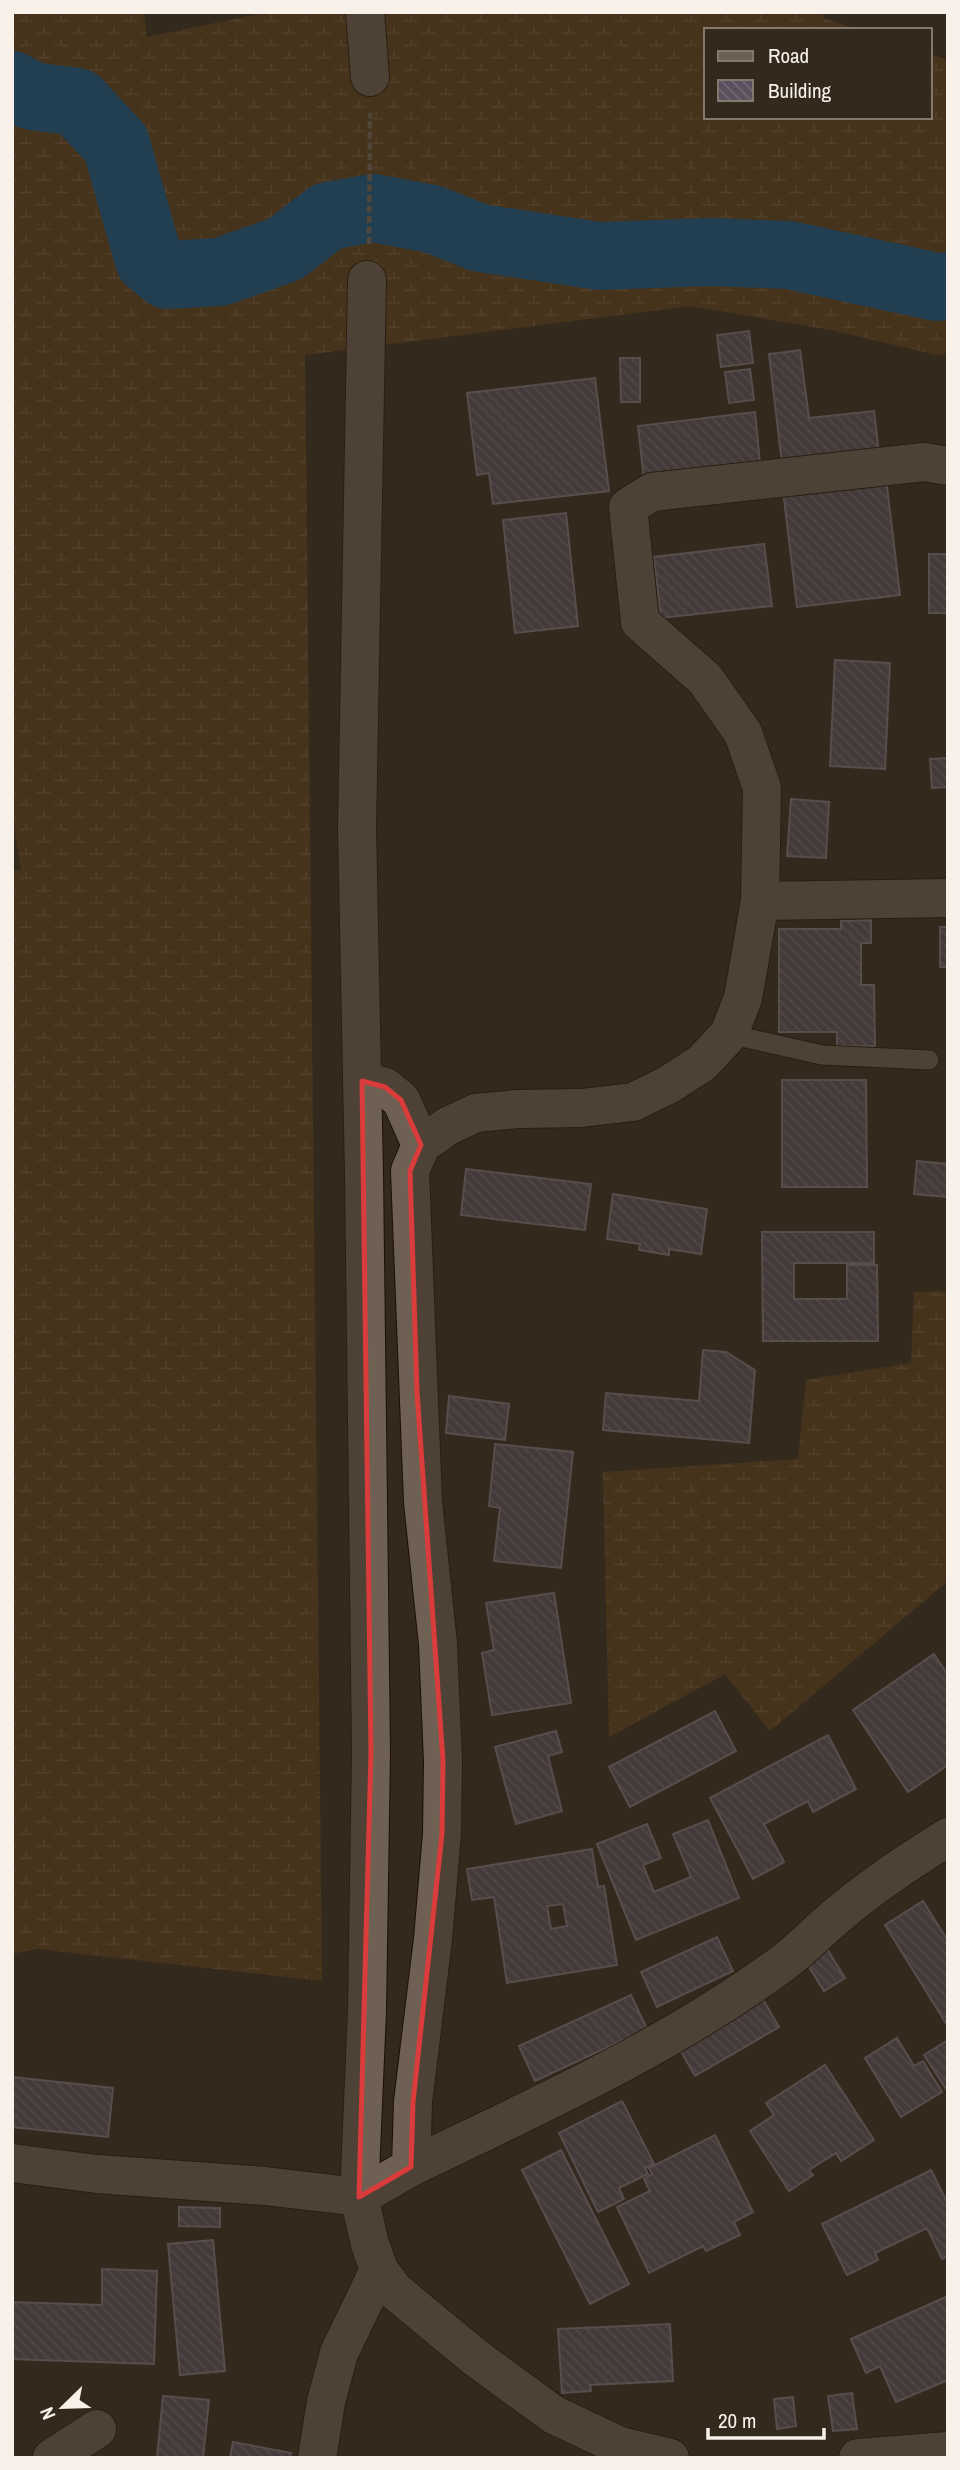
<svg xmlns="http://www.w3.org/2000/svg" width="960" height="2470" font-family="'Archivo Narrow',sans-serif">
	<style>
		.wetland { fill: url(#wetland-marsh) }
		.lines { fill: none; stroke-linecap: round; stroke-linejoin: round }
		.river { stroke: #0d5992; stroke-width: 68 }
		.building { fill: url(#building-back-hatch); stroke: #847988; stroke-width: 2; fill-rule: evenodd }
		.lane-casing { stroke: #1b1107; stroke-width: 21 }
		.street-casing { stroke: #1b1107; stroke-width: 40 }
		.path { stroke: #71685d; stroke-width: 4.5; stroke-dasharray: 7 3.5; stroke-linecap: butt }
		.lane { stroke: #6e6154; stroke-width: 19 }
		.street { stroke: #6e6154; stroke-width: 38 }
		.marked { fill: none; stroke: #d93c3b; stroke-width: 5; stroke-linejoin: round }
	</style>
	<defs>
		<pattern id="wetland-marsh" width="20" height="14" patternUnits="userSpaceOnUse" patternTransform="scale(1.75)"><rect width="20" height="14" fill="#5c3e1a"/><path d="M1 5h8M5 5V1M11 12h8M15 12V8" fill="none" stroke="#745a3b"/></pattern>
		<pattern id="building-back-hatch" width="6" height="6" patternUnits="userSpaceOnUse" patternTransform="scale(1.75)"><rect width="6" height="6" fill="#594f5d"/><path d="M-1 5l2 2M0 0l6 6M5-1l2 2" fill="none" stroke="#726974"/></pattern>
	</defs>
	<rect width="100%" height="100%" fill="#34291d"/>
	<!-- wetland -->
	<g class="wetland">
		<polygon points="12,12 144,12 147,37 268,12 823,12 824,18 858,30 706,30 706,117 930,117 930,54 948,60 948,353 936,355 831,330 691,306 305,355 322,1981 37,1949 12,1954 12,870 21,870 12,816"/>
		<polygon points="948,1291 948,1581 770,1731 725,1674 609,1737 603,1472 798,1459 806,1380 911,1363 914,1292"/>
	</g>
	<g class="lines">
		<!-- river -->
		<polyline class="river" points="12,85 32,96 77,102 116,144 149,260 167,275 220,272 285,249 328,216 373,208 432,219 480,238 599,256 711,252 789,255 937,287 948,286"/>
	</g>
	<!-- building -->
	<g class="building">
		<polygon points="749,331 753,363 721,367 717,335"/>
		<polygon points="800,350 809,418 874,411 880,461 783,472 769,354"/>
		<polygon points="620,358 640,358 640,402 621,402"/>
		<polygon points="750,369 754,400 729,403 725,372"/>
		<polygon points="595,378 609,491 493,504 489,473 477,475 467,393"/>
		<polygon points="755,412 761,474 645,488 638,426"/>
		<polygon points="886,478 900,595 797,607 783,490"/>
		<polygon points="566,513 578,626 515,633 503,520"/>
		<polygon points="764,544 772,606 661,618 654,557"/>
		<rect x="929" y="554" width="19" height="59"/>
		<polygon points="835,660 890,663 885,769 830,766"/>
		<polygon points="948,758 948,787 932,788 930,759"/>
		<polygon points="791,799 829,802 826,858 787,856"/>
		<polygon points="871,920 871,943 861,943 861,985 874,985 875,1046 837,1046 837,1032 779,1032 779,929 841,929 841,921"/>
		<rect x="940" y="927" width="8" height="40"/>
		<polygon points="782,1080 866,1080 867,1187 782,1187"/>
		<polygon points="917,1161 948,1164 948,1197 914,1194"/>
		<polygon points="466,1169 591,1184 585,1230 461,1215"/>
		<polygon points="613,1194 707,1209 701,1254 669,1249 669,1255 639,1250 640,1244 607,1239"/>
		<polygon points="762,1232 874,1232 874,1263 794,1263 794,1299 847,1299 847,1265 877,1265 878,1341 763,1341"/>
		<polygon points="703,1350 726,1352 755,1370 749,1443 603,1430 606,1393 699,1401"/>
		<polygon points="449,1396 509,1404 505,1440 446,1433"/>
		<polygon points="495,1444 573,1452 561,1568 494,1561 500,1508 489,1506"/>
		<polygon points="554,1593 571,1703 492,1715 482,1653 494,1650 486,1603"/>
		<polygon points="934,1654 948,1675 948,1765 908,1792 853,1710"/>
		<polygon points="715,1711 736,1751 630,1807 609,1767"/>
		<polygon points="556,1731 562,1752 548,1756 562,1811 516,1824 495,1747"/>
		<polygon points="828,1735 856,1789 813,1812 808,1801 764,1824 784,1862 753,1879 710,1798"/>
		<polygon points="708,1820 739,1898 636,1940 597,1844 647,1824 661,1858 643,1865 654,1892 691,1877 673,1834"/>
		<path d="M 592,1849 L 598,1887 L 604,1886 L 617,1965 L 507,1983 L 494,1897 L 472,1900 L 467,1869 ZM 563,1904 L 567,1926 L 551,1929 L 547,1906 Z"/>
		<polygon points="923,1901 948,1941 947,2025 885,1925"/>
		<polygon points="717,1937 733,1971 657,2007 641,1972"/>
		<polygon points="827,1949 845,1978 824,1991 806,1962"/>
		<polygon points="631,1995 647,2029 535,2081 519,2046"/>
		<polygon points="762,1998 779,2027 695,2076 679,2048"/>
		<polygon points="897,2038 914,2066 923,2061 942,2092 901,2117 865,2058"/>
		<polygon points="948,2040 948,2088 946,2089 924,2055"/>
		<polygon points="825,2065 874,2140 841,2161 836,2153 809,2170 813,2175 789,2191 750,2131 774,2115 766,2103"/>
		<polygon points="12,2077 113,2088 108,2137 12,2127"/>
		<polygon points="622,2101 654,2164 645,2168 648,2174 619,2188 624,2199 598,2212 559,2133"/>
		<polygon points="715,2135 753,2212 734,2222 740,2235 706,2251 703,2246 649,2273 617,2207 650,2191 644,2179 652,2174 649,2168"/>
		<polygon points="561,2150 629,2284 590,2304 522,2170"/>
		<polygon points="931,2170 948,2204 948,2256 942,2259 927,2228 875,2253 878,2260 847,2275 822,2224"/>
		<polygon points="179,2207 220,2208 220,2227 179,2226"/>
		<polygon points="213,2240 225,2371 180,2375 168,2244"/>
		<polygon points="102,2269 157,2271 154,2364 12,2359 12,2302 102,2305"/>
		<polygon points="948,2296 948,2380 896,2402 880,2366 866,2373 851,2339"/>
		<polygon points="670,2324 673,2381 590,2385 591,2391 562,2393 558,2329"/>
		<polygon points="852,2393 857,2429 833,2431 828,2396"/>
		<polygon points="163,2396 209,2400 203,2458 157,2458"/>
		<polygon points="793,2397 796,2426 777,2429 774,2399"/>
		<polygon points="233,2442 291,2453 290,2458 230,2458"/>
	</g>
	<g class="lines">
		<defs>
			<polyline id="lane" points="729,1034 822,1055 929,1060"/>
			<g id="street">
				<polyline points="365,12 370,77"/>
				<polyline points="367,280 357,828 364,1173 371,1752 367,2011 359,2197 370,2244 379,2270 394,2290 413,2306 476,2358 554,2415 620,2446 670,2458"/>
				<polyline points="760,901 948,898"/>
				<polyline points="362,1081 385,1087 401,1100 421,1145"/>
				<polyline points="12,2163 97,2174 265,2186 359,2197 411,2167 413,2102 433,1939 442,1834 443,1761 438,1644 423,1502 410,1171 421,1145 448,1126 476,1113 518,1109 581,1108 633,1102 668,1085 702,1063 729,1034 743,998 760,901 762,788 743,733 705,679 640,622 628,507 652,492 924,462 948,466"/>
				<path d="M 411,2167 C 539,2105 669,2047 783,1963 C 803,1948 820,1929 839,1914 C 873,1885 910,1861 948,1837"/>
				<polyline points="52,2458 97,2429"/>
				<polyline points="317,2458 326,2402 339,2353 379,2270"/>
				<polyline points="858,2458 948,2451"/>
			</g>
		</defs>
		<!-- lane casing -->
		<use href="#lane" class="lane-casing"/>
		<!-- street casing -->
		<use href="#street" class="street-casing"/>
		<!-- path -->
		<polyline class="path" points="369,244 370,113"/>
		<!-- lane -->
		<use href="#lane" class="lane"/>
		<!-- street -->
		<use href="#street" class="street"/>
	</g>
	<!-- marked area -->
	<path d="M0 0H960V2470H0ZM 362,1081 L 385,1087 L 401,1100 L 421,1145 L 410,1171 L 417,1392 L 443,1761 L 442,1834 L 413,2102 L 411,2167 L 359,2197 L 371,1752 Z" fill="#34291d" fill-opacity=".55" fill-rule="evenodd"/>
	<path class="marked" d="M 362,1081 L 385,1087 L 401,1100 L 421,1145 L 410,1171 L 417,1392 L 443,1761 L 442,1834 L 413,2102 L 411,2167 L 359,2197 L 371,1752 Z"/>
	<!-- border -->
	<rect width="960" height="2470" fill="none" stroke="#f8f1e9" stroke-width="28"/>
	<!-- legend -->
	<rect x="704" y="28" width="228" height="91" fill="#34291d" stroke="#82796f" stroke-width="2"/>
	<rect x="718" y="51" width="35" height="10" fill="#6e6154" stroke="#82796f" stroke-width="2"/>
	<text x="768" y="63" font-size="21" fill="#f8f1e9">Road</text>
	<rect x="718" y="80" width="35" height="21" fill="url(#building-back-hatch)" stroke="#82796f" stroke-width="2"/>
	<text x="768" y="98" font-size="21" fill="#f8f1e9">Building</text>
	<!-- north arrow -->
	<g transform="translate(63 2407) rotate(247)" stroke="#34291d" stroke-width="5" paint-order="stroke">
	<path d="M0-5L12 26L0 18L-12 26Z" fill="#f8f1e9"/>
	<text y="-10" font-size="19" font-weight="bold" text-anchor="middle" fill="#f8f1e9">N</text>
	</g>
	<!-- scale -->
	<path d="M708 2428v10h116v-10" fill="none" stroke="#f8f1e9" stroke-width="3.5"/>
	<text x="718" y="2428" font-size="21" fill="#f8f1e9" stroke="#34291d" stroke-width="5" paint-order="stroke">20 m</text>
</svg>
